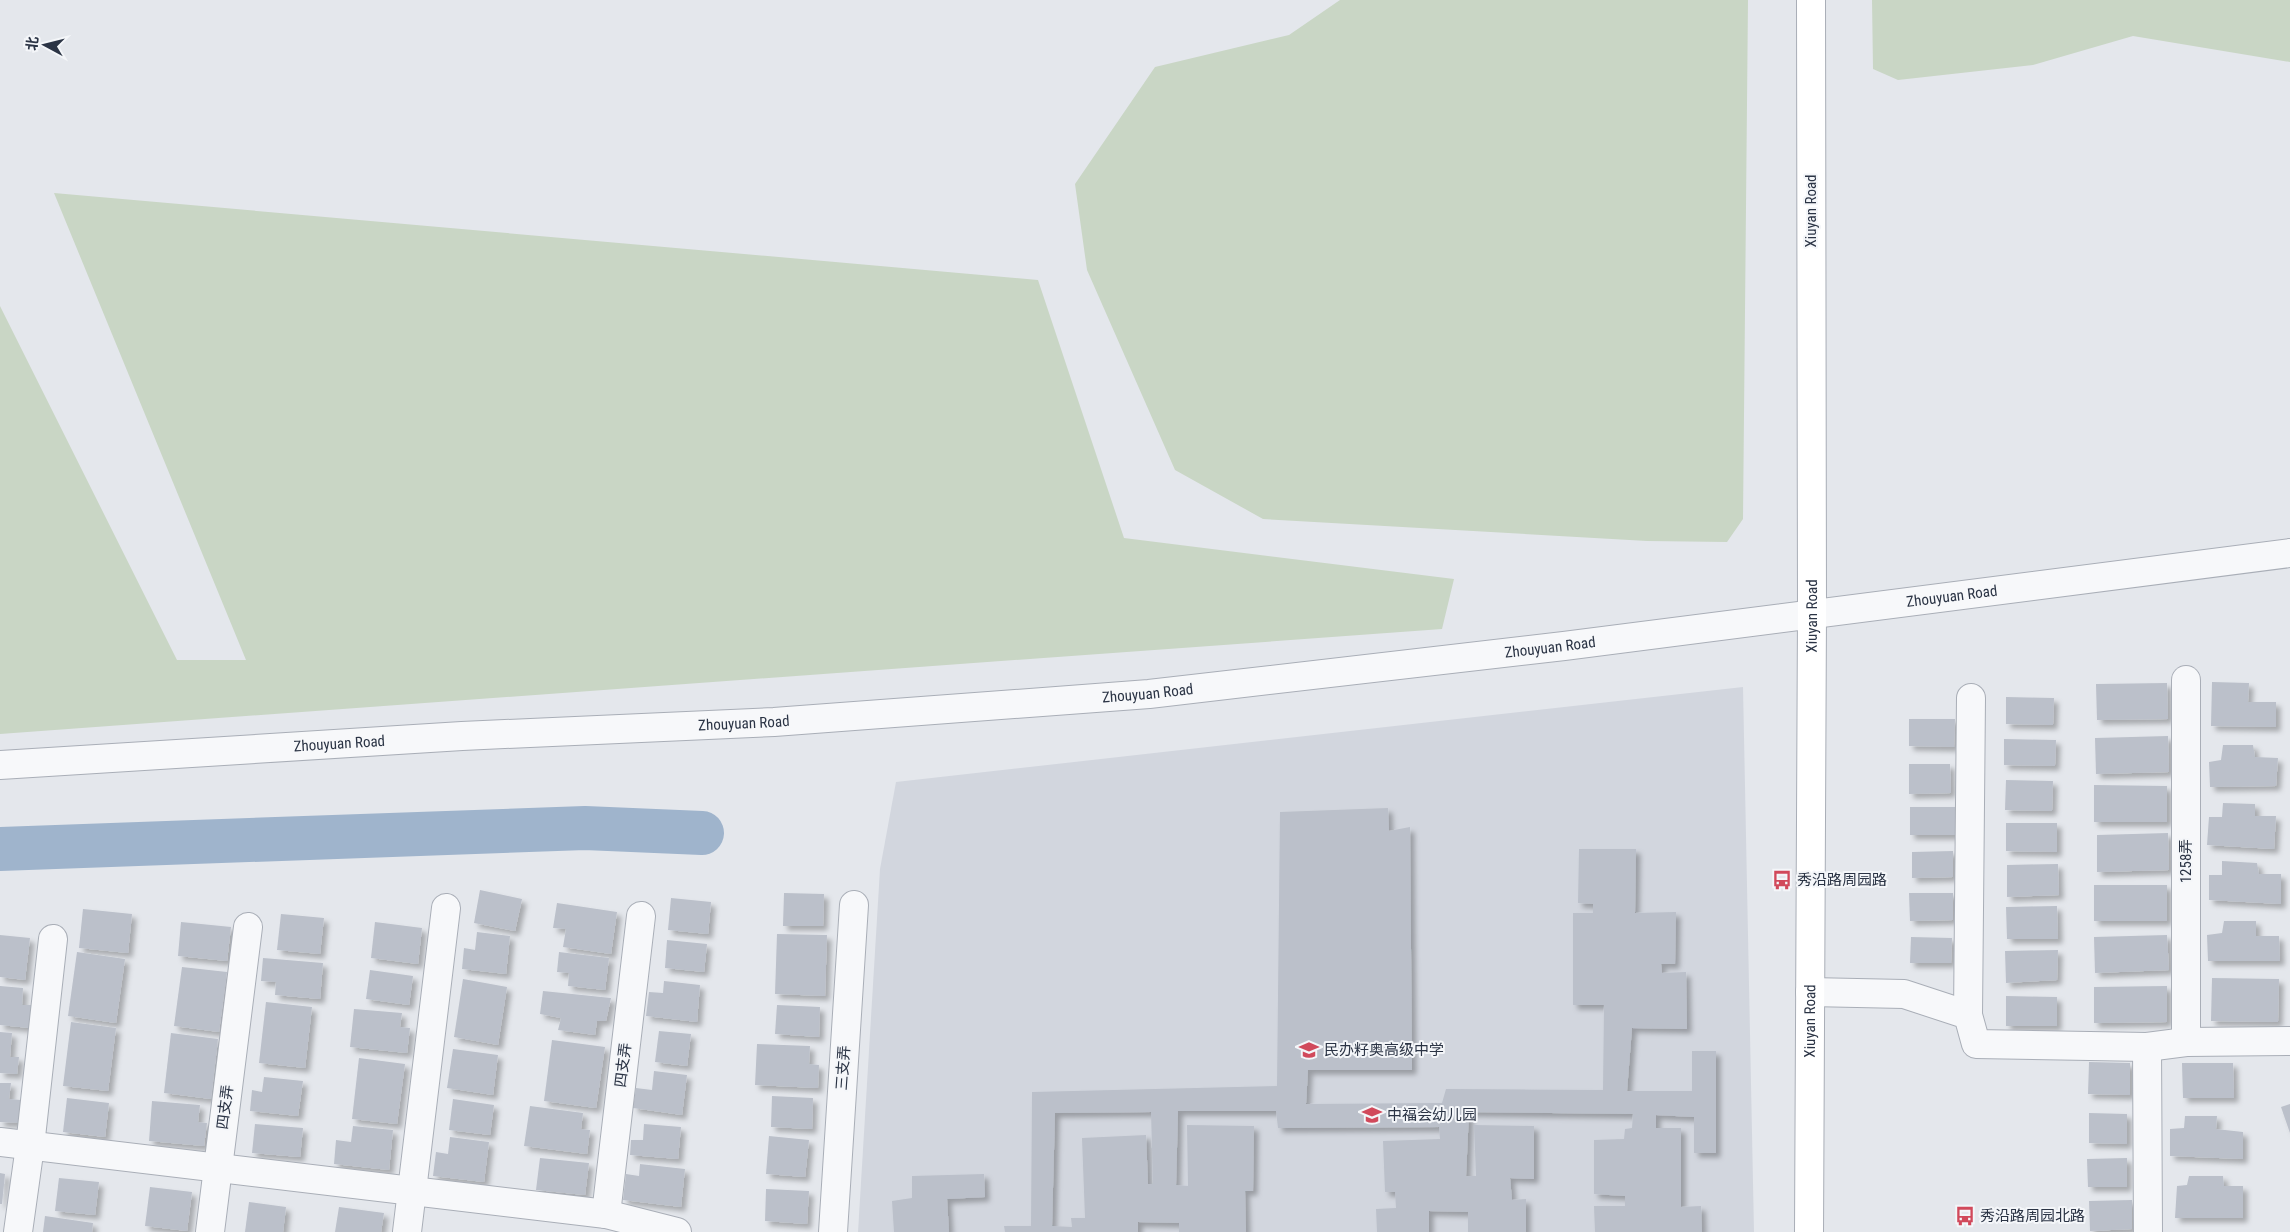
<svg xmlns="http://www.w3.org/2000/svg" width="2290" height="1232" font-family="'Roboto Condensed','Noto Sans SC',sans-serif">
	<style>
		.built { fill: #d2d6de }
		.green { fill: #c9d6c5 }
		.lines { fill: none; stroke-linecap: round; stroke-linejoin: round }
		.river { stroke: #9fb4cc; stroke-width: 44 }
		.building { fill: #bbc0ca; fill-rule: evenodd; filter: url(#shadow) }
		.minor-casing { stroke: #a9aeb7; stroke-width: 30 }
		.tertiary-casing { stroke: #a9aeb7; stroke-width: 30 }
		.secondary-casing { stroke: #a9aeb7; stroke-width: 30 }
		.minor { stroke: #f7f8fa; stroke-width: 28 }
		.tertiary { stroke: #f7f8fa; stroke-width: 28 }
		.secondary { stroke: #fff; stroke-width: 28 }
		.labels { text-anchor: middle; stroke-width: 4; stroke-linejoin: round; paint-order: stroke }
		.street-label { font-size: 15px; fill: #2b3445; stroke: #f4f6f9 }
		.poi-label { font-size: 15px; fill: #2b3445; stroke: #f4f6f9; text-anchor: start }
	</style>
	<defs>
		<filter id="shadow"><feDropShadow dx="4.5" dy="4.5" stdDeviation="2.5" flood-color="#0004"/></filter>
	</defs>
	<rect width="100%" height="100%" fill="#e4e7ec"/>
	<!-- built -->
	<polygon class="built" points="1743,687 1754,1232 858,1232 880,869 896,782"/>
	<!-- green -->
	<g class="green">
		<polygon points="1340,0 1748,0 1743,519 1727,542 1647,541 1263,519 1175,470 1087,270 1075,184 1155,67 1289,35"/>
		<polygon points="1872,0 2290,0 2290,62 2133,36 2033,65 1898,80 1873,69"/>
		<polygon points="54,193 1038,280 1124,538 1454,579 1442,629 0,734 0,306 177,660 246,660"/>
	</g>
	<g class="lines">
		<!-- river -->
		<polyline class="river" points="0,849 585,828 702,833"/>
	</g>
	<!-- building -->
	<g class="building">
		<polygon points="2212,682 2249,683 2248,702 2276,702 2276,727 2211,726"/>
		<polygon points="2167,683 2168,719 2097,720 2096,684"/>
		<polygon points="2006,697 2054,698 2053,725 2006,724"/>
		<polygon points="1909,719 1955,719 1954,747 1909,746"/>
		<polygon points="2168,736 2169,772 2096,774 2095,738"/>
		<polygon points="2004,739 2056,740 2055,766 2004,765"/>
		<polygon points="2223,745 2253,745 2255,757 2278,758 2276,786 2210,787 2209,762 2221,760"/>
		<polygon points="1909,764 1950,764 1951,793 1909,794"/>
		<polygon points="2006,780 2053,781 2052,811 2005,810"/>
		<polygon points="2094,785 2167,786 2167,822 2094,822"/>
		<polygon points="2223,803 2255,804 2255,816 2276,816 2274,849 2207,845 2209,817 2222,817"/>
		<rect x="1910" y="807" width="46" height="28"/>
		<path d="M 1388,808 L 1389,831 L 1410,827 L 1412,1070 L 1308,1070 L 1306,1104 L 1442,1103 L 1446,1089 L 1603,1090 L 1604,1005 L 1573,1005 L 1573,913 L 1593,913 L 1593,904 L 1578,903 L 1579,849 L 1636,849 L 1635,913 L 1676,912 L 1675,964 L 1661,964 L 1662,973 L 1686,972 L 1687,1029 L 1632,1028 L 1627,1091 L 1692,1091 L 1692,1051 L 1716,1051 L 1716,1153 L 1694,1153 L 1694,1117 L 1656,1115 L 1656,1128 L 1681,1128 L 1681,1207 L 1701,1206 L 1702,1232 L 1595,1232 L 1594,1206 L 1625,1206 L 1625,1196 L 1594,1194 L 1594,1140 L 1624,1139 L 1625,1129 L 1632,1128 L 1633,1114 L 1469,1112 L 1466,1176 L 1476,1176 L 1474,1125 L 1534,1126 L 1534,1179 L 1510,1178 L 1512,1200 L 1526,1199 L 1526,1232 L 1468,1232 L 1468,1212 L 1429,1211 L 1429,1232 L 1377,1232 L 1376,1209 L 1396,1208 L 1395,1192 L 1385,1192 L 1383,1141 L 1440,1139 L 1439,1127 L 1278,1128 L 1276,1111 L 1178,1111 L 1176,1185 L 1188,1186 L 1187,1125 L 1254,1126 L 1253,1191 L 1245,1191 L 1246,1232 L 1179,1232 L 1179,1223 L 1138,1222 L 1138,1232 L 1005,1232 L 1004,1226 L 1031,1226 L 1032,1092 L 1277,1086 L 1280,812 ZM 1151,1112 L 1153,1184 L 1148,1184 L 1146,1135 L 1082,1138 L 1085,1218 L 1071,1218 L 1072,1227 L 1052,1226 L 1055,1113 Z"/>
		<polygon points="2006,823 2057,823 2057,852 2006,851"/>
		<polygon points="2168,833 2169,870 2097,872 2097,835"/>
		<polygon points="1953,851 1953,877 1912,878 1912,852"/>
		<polygon points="2222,861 2257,863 2259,874 2281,874 2281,904 2209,900 2209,875 2222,875"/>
		<polygon points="2058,864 2059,895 2007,897 2007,865"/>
		<rect x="2094" y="885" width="73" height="36"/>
		<polygon points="480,890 522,899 515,931 474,923"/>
		<polygon points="784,893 824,894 823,926 783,926"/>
		<polygon points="1909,893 1953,893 1953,920 1910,921"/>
		<polygon points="671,898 711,902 708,934 668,930"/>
		<polygon points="557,903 617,912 611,954 563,947 566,929 553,928"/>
		<polygon points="2057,906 2058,939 2007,939 2006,907"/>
		<polygon points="83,909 132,914 128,953 79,948"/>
		<polygon points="281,914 324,918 320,954 277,950"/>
		<polygon points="2224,921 2256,921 2256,936 2279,936 2280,961 2208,961 2207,935 2222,933"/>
		<polygon points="181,922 231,927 227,961 178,956"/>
		<polygon points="375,922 422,928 418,964 371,958"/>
		<polygon points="477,932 510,936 506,974 462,969 464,948 475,950"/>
		<polygon points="777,934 827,935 825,996 775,994"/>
		<polygon points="0,935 30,938 25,980 0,977"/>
		<polygon points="2167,935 2169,970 2095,973 2094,937"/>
		<polygon points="1911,937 1952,938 1951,963 1910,963"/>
		<polygon points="667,940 707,944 704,972 665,968"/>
		<polygon points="2058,950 2057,980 2006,983 2005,951"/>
		<polygon points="77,952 125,959 116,1023 68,1016"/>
		<polygon points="559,952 609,958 605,990 568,986 569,973 557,972"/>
		<polygon points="263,958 323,963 320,999 275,995 276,982 261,981"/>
		<polygon points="182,967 227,972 219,1032 174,1026"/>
		<polygon points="370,970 413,976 409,1005 366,999"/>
		<polygon points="2212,978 2279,979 2278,1022 2211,1021"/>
		<polygon points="463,979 507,987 498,1045 454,1037"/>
		<polygon points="664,981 700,985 697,1022 646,1016 649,992 663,993"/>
		<polygon points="0,986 23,988 22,1005 31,1005 30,1028 0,1025"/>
		<polygon points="2167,986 2167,1022 2094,1023 2094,987"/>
		<polygon points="543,991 611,998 606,1021 597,1021 595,1035 558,1030 561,1018 540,1014"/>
		<polygon points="2006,996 2057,997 2057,1026 2006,1026"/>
		<polygon points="266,1002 312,1007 305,1068 259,1063"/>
		<polygon points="777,1005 820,1007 819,1037 775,1034"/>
		<polygon points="354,1009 402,1013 400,1027 410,1028 407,1053 350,1047"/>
		<polygon points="71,1022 116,1028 108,1091 63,1086"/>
		<polygon points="659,1031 691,1034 687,1066 655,1062"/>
		<polygon points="0,1032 12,1033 10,1057 19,1057 17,1074 0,1073"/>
		<polygon points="171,1033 218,1039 211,1099 164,1093"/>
		<polygon points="552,1040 605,1047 596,1108 544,1101"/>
		<polygon points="757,1044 810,1046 809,1064 819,1065 818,1088 755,1085"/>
		<polygon points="453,1049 498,1055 493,1095 447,1088"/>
		<polygon points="359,1058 405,1064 397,1124 352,1119"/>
		<polygon points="2089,1062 2130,1063 2130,1095 2088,1094"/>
		<polygon points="2182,1063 2233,1063 2234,1098 2183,1098"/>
		<polygon points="654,1071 687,1075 682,1115 633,1108 636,1088 652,1090"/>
		<polygon points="264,1077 303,1081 298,1116 250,1111 252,1090 262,1092"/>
		<polygon points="0,1083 11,1083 9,1099 21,1100 19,1123 0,1122"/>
		<polygon points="772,1096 813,1098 812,1129 771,1127"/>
		<polygon points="67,1098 109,1103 105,1137 63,1132"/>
		<polygon points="453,1099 494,1105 490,1135 449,1130"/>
		<polygon points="152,1101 200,1105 198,1122 207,1123 204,1146 149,1141"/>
		<polygon points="2290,1104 2290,1133 2281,1107"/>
		<polygon points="530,1106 583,1113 581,1129 590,1130 587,1154 524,1146"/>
		<polygon points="2089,1113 2127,1114 2127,1144 2089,1143"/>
		<polygon points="2185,1116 2217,1116 2216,1129 2243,1132 2243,1159 2170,1156 2170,1129 2184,1128"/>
		<polygon points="255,1124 303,1128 300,1157 252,1153"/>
		<polygon points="644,1124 681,1127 678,1159 630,1155 631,1140 643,1140"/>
		<polygon points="353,1126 393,1130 389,1170 334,1164 336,1140 351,1142"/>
		<polygon points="769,1136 809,1140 805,1177 766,1174"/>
		<polygon points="450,1137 489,1142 484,1182 433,1176 436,1152 448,1154"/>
		<polygon points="540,1158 589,1163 585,1195 536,1190"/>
		<polygon points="2127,1158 2127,1187 2088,1187 2087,1159"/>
		<polygon points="640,1164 685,1169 681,1207 623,1200 626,1174 639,1176"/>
		<polygon points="0,1173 5,1174 2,1204 0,1204"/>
		<polygon points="984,1174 985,1197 947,1199 949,1232 894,1232 892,1201 912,1198 912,1176"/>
		<polygon points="2189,1176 2223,1176 2224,1186 2243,1186 2243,1218 2175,1218 2177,1186 2187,1185"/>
		<polygon points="59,1178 99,1182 95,1215 55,1211"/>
		<polygon points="150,1187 192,1192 187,1231 145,1226"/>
		<polygon points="766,1189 809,1191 807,1224 765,1221"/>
		<polygon points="2132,1200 2132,1229 2090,1231 2089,1201"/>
		<polygon points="249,1202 286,1207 283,1232 245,1232"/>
		<polygon points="339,1207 384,1213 381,1232 335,1232"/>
		<polygon points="45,1216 93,1223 92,1232 43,1232"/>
	</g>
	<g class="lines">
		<defs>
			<g id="minor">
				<polyline points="2186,680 2186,1042"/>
				<polyline points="1810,992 1904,994 1968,1015 1976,1044 2147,1047 2186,1042 2290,1041"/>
				<polyline points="1968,1015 1971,698"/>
				<polyline points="2147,1047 2148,1232"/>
				<polyline points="0,1142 606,1214 677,1232"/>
				<polyline points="606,1214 641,916"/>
				<polyline points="18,1232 30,1146 53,939"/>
				<polyline points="210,1232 248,927"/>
				<polyline points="407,1232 446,908"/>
				<polyline points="833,1232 854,905"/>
			</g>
			<g id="tertiary">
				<path id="s1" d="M 0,765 L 462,736 L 774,722 L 1149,694 L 1564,646 L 2290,553"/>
			</g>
			<g id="secondary">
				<path id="s2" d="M 1809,1232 L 1812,614 L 1811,0"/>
			</g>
		</defs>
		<!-- minor casing -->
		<use href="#minor" class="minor-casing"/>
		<!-- tertiary casing -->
		<use href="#tertiary" class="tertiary-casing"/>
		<!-- secondary casing -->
		<use href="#secondary" class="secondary-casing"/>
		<!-- minor -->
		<use href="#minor" class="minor"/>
		<!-- tertiary -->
		<use href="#tertiary" class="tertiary"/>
		<!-- secondary -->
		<use href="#secondary" class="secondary"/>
	</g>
	<!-- icons -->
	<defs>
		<symbol id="bus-bare" viewBox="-9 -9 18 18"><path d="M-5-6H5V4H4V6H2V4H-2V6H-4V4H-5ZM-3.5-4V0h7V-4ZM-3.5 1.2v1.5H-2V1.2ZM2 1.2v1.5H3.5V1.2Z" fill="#d1495b" stroke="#f4f6f9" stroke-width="2.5" paint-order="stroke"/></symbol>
		<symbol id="school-bare" viewBox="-9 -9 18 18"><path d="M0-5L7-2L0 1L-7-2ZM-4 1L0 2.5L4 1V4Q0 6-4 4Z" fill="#d1495b" stroke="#f4f6f9" stroke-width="2.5" paint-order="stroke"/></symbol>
	</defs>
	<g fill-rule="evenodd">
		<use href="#bus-bare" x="1768" y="866" width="28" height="28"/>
		<use href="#school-bare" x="1295" y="1036" width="28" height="28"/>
		<use href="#school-bare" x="1358" y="1101" width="28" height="28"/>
		<use href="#bus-bare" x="1951" y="1202" width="28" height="28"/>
	</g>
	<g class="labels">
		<!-- street labels -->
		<g class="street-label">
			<text transform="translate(1811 211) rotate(-90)" y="5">Xiuyan Road</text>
			<text dy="5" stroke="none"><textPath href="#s1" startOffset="1960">Zhouyuan Road</textPath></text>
			<text dy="5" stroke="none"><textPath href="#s2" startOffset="616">Xiuyan Road</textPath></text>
			<text dy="5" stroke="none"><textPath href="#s1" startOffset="1555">Zhouyuan Road</textPath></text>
			<text dy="5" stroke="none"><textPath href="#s1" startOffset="1150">Zhouyuan Road</textPath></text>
			<text dy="5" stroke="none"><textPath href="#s1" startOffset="745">Zhouyuan Road</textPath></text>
			<text dy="5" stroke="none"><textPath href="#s1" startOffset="340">Zhouyuan Road</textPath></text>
			<text transform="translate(2186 861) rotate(-90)" y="5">1258弄</text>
			<text dy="5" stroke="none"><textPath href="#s2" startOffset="211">Xiuyan Road</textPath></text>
			<text transform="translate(623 1065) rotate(-83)" y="5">四支弄</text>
			<text transform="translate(843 1068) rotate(-86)" y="5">三支弄</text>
			<text transform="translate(225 1107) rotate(-83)" y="5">四支弄</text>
		</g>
		<!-- poi labels -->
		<g class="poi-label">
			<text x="1797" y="885">秀沿路周园路</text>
			<text x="1324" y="1055">民办籽奥高级中学</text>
			<text x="1387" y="1120">中福会幼儿园</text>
			<text x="1980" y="1221">秀沿路周园北路</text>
		</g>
	</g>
	<!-- north arrow -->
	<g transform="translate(45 45) rotate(277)" stroke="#f4f6f9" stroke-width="4" paint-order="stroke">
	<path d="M0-4L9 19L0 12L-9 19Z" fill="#2b3445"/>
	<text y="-8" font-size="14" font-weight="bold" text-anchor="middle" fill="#2b3445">北</text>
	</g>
</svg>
